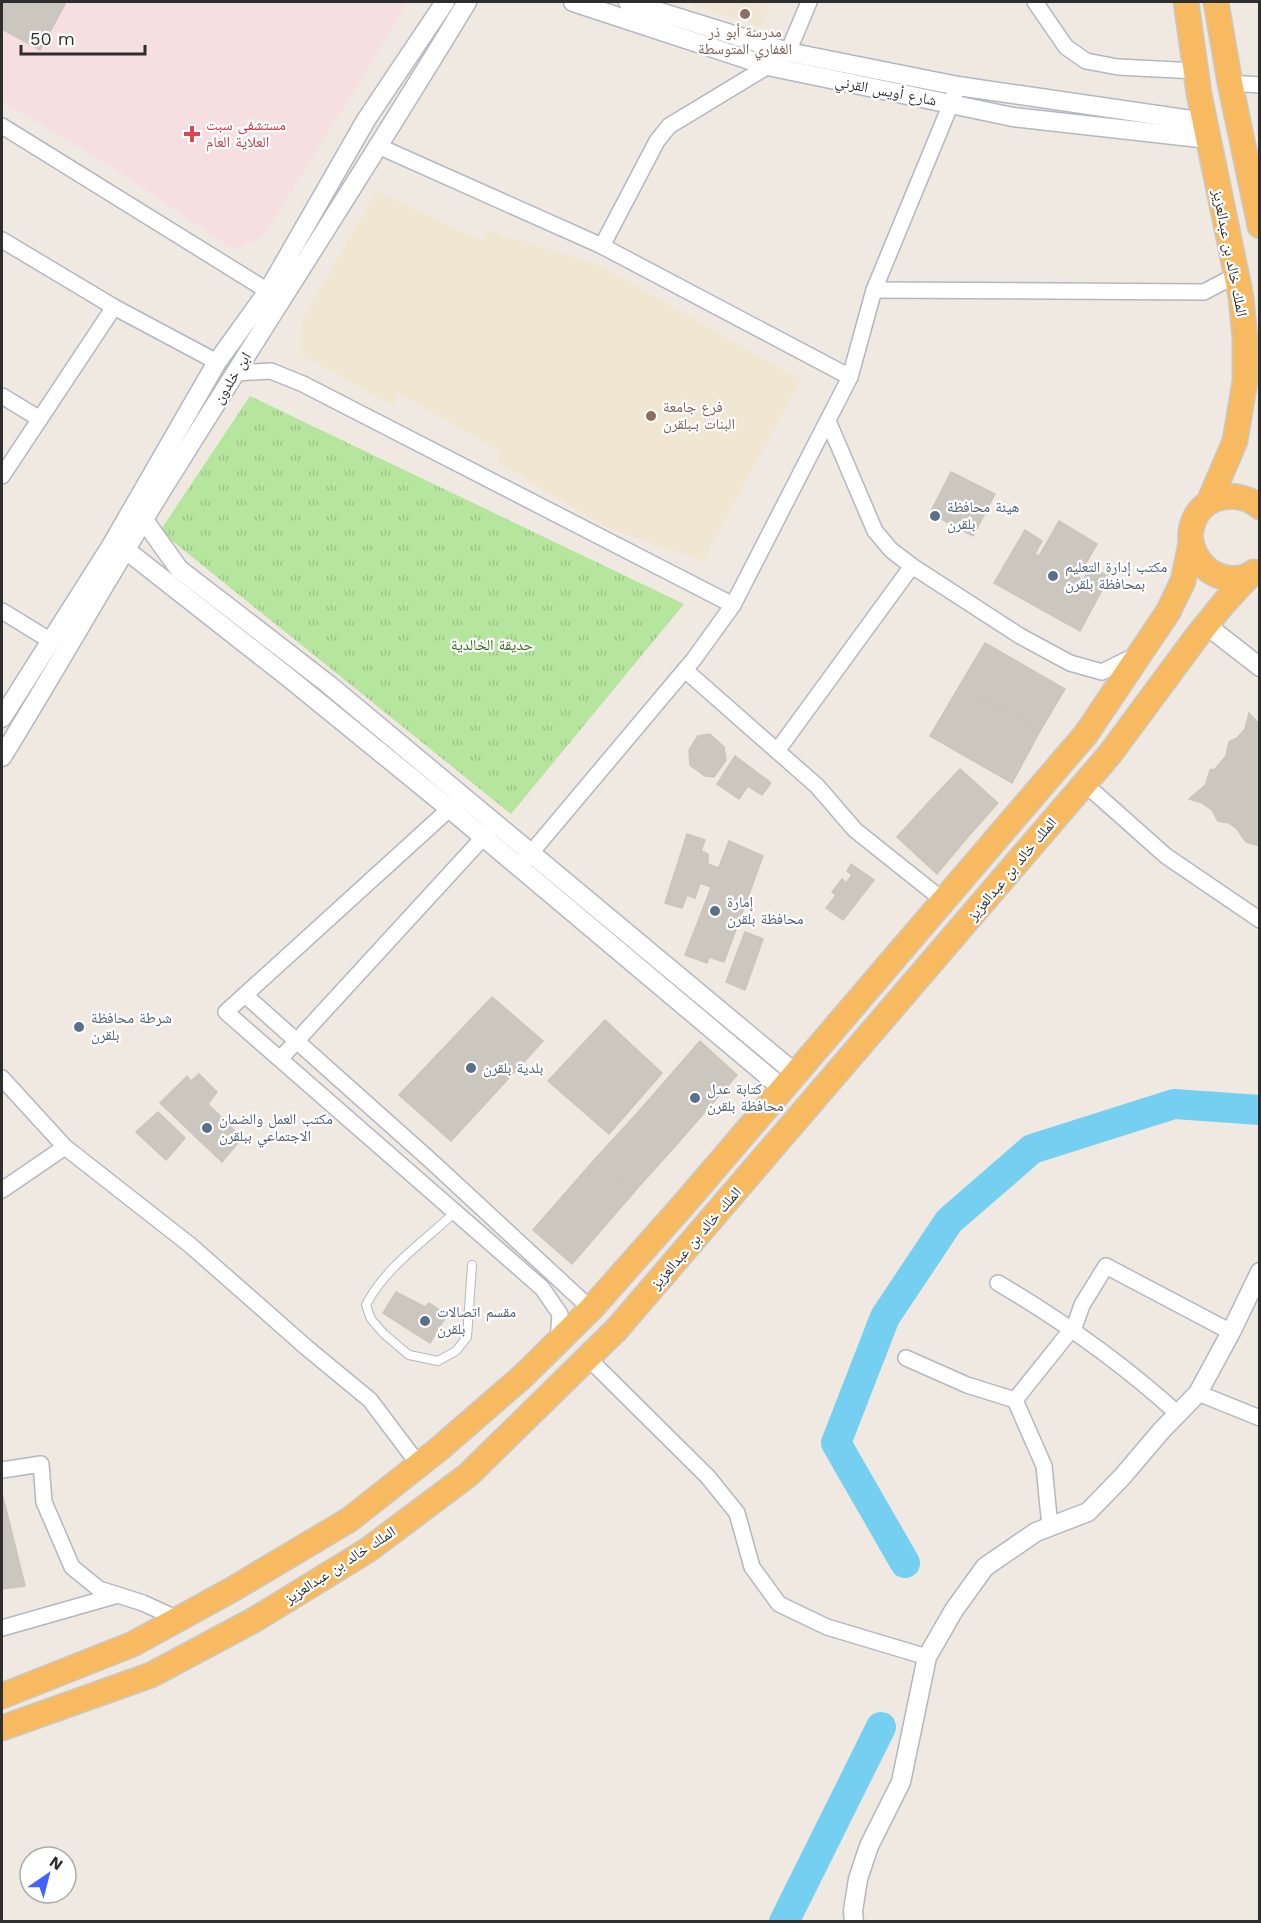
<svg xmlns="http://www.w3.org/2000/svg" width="1261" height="1923" font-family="'Work Sans','Noto Naskh Arabic',sans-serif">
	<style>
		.education { fill: #f0e6d1 }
		.medical { fill: #f5dfe0 }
		.park { fill: url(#park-tufts) }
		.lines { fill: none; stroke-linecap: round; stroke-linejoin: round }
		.river { stroke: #75cff0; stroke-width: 30 }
		.building { fill: #cbc7bf; stroke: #cbc5ba; stroke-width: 1.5 }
		.service-casing { stroke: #b4b7c1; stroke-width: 10 }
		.minor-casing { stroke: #b4b7c1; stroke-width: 18 }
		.tertiary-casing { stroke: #b4b7c1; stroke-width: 21 }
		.trunk-casing { stroke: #c9c9c9; stroke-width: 27 }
		.service { stroke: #fff; stroke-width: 8 }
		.minor { stroke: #fff; stroke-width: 15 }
		.tertiary { stroke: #fff; stroke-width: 18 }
		.trunk { stroke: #f8ba60; stroke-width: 24 }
		.education-dot { fill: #8d6e63; stroke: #fff; stroke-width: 2 }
		.health-dot { fill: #e0444e; stroke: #fff; stroke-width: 2 }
		.service-dot { fill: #5c6f8a; stroke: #fff; stroke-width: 2 }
		.labels { text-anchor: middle; stroke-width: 4.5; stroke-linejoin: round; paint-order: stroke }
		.education-label { font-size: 15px; fill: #785e54; stroke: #fff }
		.street-label { font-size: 15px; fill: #2e2e2e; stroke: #fff }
		.health-label { font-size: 15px; fill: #be3a42; stroke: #fff; text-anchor: start }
		.service-label { font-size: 15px; fill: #4e5e75; stroke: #fff; text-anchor: start }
		.park-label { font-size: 15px; fill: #2c6e1b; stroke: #fff }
	</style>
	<defs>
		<pattern id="park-tufts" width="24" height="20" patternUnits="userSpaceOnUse" patternTransform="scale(1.5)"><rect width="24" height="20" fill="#b6e59e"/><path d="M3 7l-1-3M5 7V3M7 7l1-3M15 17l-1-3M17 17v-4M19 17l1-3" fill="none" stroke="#9dc588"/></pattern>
	</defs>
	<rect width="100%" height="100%" fill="#efe9e1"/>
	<!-- education -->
	<g class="education">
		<polygon points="685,2 770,2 762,27"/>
		<polygon points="377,191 482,241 488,230 603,267 801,380 703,561 606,527 497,462 501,452 398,393 394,406 300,354 303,318"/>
	</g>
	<!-- medical -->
	<polygon class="medical" points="2,2 407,2 374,59 263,237 234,250 113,168 2,101"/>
	<!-- park -->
	<polygon class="park" points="250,396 684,604 511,814 160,531"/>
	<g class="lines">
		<!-- river -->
		<g class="river">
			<polyline points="905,1563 836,1443 885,1317 949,1221 1032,1149 1174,1104 1260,1110"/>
			<polyline points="784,1922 881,1727"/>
		</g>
	</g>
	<!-- building -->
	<g class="building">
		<polygon points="2,2 61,2 65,4 40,50 2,29"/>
		<polygon points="951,472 995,494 973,536 930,513"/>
		<polygon points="1059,521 1097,544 1078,577 1083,580 1091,566 1109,577 1080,631 994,583 1025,530 1042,541 1035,554 1039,556"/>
		<polygon points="985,643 1065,689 1040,731 960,685"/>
		<polygon points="960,685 1040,731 1012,783 930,736"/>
		<polygon points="1249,713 1260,725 1260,846 1246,842 1237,829 1229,823 1218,821 1212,810 1202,803 1189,799 1202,788 1206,784 1210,770 1215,769 1226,756 1229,742 1237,738 1245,729"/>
		<polygon points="710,734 724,747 726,760 714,777 705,776 690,765 689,750 698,736"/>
		<polygon points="735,756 771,783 762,795 748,786 739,799 717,784"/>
		<polygon points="960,769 998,803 966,839 927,804"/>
		<polygon points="927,804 966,839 937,874 897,837"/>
		<polygon points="687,834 705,840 701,851 708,854 708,864 719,868 711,887 700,883 695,898 687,895 682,908 665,903"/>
		<polygon points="729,841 763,856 724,962 709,957 707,963 685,955"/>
		<polygon points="851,864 874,880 843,920 826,908 836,895 832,892 842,879 846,883 852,875 847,871"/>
		<polygon points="745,932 763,939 745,990 726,982"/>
		<polygon points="492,997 543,1041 451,1141 399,1095"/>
		<polygon points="605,1020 662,1073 609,1134 548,1081"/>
		<polygon points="700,1041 737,1075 678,1143 640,1110"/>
		<polygon points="199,1074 217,1092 208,1104 242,1138 222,1162 160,1103 187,1076 191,1081"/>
		<polygon points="640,1110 678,1143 634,1192 595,1159"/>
		<polygon points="158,1112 185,1138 166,1160 136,1132"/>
		<polygon points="595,1159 634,1192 572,1264 533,1230"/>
		<polygon points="396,1292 425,1307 429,1303 447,1315 430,1343 383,1313"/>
		<polygon points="2,1493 25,1586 2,1589"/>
	</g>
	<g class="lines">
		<defs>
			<path id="service" d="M 455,1212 C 425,1241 385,1267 366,1305 L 371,1319 L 384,1334 L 409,1355 L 438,1361 L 456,1351 L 467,1337 L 472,1265"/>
			<g id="minor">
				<polyline points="1035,2 1066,47 1086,61 1118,67 1196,71"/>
				<polyline points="1230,83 1260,85"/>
				<polyline points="2,126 268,291"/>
				<polyline points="378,146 602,246 850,377"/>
				<polyline points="2,240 114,307 217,362"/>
				<polyline points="602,246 657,141 669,126 768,66 788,52 809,2"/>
				<polyline points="874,290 1204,292 1236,275"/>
				<polyline points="235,373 271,371 303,384 733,605"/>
				<polyline points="2,396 40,419"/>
				<polyline points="828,421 875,531 891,550 912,566 1020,636 1070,663 1102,672 1138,654"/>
				<polyline points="2,476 114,307"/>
				<polyline points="2,611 51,641"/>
				<polyline points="685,670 817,786 855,830 944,901"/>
				<polyline points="777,751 912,566"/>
				<polyline points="1085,784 1166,856 1260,920"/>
				<polyline points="457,802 226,1012 542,1288 560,1314 558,1342"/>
				<polyline points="525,860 694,659 733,605 850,377 874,290 955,94"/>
				<polyline points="245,995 430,1160 591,1309"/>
				<polyline points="280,1059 491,829"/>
				<polyline points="2,1078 65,1147 190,1245 307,1348 370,1400 419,1465"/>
				<polyline points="2,1190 65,1147"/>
				<path d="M 998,1283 C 1061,1320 1124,1365 1178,1414"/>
				<polyline points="588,1358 708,1477 737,1513 752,1567 779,1604 827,1627 927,1657"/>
				<polyline points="906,1358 967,1385 1015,1400"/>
				<polyline points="1198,1393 1260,1418"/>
				<polyline points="2,1470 41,1464 44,1502 72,1567 99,1589 143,1603 178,1619"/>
				<polyline points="1050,1527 1044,1466 1015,1400 1075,1325 1082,1305 1106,1266 1231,1332"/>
				<polyline points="2,1628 118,1595"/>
			</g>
			<g id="tertiary">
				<polyline points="573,2 768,66 1013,117 1209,139"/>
				<polyline points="628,2 788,52 958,86 1205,122"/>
				<polyline points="144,520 179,569 328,684 796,1074"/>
				<polyline points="126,550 289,678 450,809 783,1089"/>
				<polyline points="1206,625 1260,667"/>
				<polyline points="2,718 111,546 217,362 268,291 366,120 445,2"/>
				<path d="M 2,757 C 57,668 109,575 165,485 C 265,324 369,164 467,2"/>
				<polyline points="854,1922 853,1911 858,1879 869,1846 901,1782 927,1657 954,1610 985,1567 1036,1532 1088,1512 1122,1477 1162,1430 1198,1393 1231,1332 1260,1272"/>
			</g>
			<g id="trunk">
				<polyline points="1186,2 1199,94 1241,297 1245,339 1245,381 1235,441 1209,502"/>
				<polyline points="1216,2 1230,83 1260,226"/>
				<path d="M 1254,572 C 1244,579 1234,580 1223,577 C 1202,572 1186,547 1192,526 C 1200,495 1237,488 1260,507"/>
				<polyline points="2,1696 133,1644 233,1589 349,1520 439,1449 522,1377 591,1309 685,1203 1086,734 1168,612 1183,581 1191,543"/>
				<polyline points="2,1728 151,1675 254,1620 368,1550 468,1475 617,1329 1110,754 1198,635 1224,603 1249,576"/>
			</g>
		</defs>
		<!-- service casing -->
		<use href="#service" class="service-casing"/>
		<!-- minor casing -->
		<use href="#minor" class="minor-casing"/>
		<!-- tertiary casing -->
		<use href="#tertiary" class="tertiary-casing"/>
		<!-- trunk casing -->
		<use href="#trunk" class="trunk-casing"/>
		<!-- service -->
		<use href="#service" class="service"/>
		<!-- minor -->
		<use href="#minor" class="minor"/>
		<!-- tertiary -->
		<use href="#tertiary" class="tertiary"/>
		<!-- trunk -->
		<use href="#trunk" class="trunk"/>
	</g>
	<!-- markers -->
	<g class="education-dot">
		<circle cx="745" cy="14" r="6"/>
		<circle cx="651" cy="416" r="6"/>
	</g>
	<path class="health-dot" d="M189 125h6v6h6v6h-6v6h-6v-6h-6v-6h6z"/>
	<g class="service-dot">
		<circle cx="935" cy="516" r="6"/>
		<circle cx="1053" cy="576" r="6"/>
		<circle cx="715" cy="911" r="6"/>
		<circle cx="79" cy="1027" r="6"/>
		<circle cx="471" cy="1068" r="6"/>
		<circle cx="695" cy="1098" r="6"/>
		<circle cx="207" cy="1128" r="6"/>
		<circle cx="425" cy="1321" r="6"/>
	</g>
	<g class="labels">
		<!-- education labels -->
		<g class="education-label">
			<text x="745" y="37">مدرسة أبو ذر<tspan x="745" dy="17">الغفاري المتوسطة</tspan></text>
			<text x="663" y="412" text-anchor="start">فرع جامعة<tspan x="663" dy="17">البنات بـبلقرن</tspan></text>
		</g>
		<!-- street labels -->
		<g class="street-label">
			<text transform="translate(886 91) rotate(11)" y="5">شارع أويس القرني</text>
			<text transform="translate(1230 253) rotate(79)" y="5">الملك خالد بن عبدالعزيز</text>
			<text transform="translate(232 378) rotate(-58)" y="5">ابن خلدون</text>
			<text transform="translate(1012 869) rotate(-50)" y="5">الملك خالد بن عبدالعزيز</text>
			<text transform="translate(696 1238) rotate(-49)" y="5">الملك خالد بن عبدالعزيز</text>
			<text transform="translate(340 1565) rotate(-33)" y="5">الملك خالد بن عبدالعزيز</text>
		</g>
		<!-- health labels -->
		<g class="health-label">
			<text x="206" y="130">مستشفى سبت<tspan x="206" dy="17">العلاية العام</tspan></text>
		</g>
		<!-- service labels -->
		<g class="service-label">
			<text x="947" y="512">هيئة محافظة<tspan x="947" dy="17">بلقرن</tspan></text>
			<text x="1065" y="572">مكتب إدارة التعليم<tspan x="1065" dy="17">بمحافظة بلقرن</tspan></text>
			<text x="727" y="907">إمارة<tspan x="727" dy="17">محافظة بلقرن</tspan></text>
			<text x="91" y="1023">شرطة محافظة<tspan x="91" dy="17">بلقرن</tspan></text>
			<text x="483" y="1073">بلدية بلقرن</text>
			<text x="707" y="1094">كتابة عدل<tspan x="707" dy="17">محافظة بلقرن</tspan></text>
			<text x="219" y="1124">مكتب العمل والضمان<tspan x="219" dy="17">الاجتماعي ببلقرن</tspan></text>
			<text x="437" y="1317">مقسم اتصالات<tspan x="437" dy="17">بلقرن</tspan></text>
		</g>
		<!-- park labels -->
		<g class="park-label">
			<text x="492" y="650">حديقة الخالدية</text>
		</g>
	</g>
	<!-- border -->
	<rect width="1261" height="1923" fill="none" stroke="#2e2e2e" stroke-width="6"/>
	<!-- north arrow -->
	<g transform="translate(48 1875) rotate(35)"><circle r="28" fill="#ffffff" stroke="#ababab" stroke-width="1.5"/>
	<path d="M0-4.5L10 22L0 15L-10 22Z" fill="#4264fb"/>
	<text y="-9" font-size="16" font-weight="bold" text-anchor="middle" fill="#2e2e2e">N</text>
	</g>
	<!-- scale -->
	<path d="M21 45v9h124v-9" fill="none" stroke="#2e2e2e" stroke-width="3"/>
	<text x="30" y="45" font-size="18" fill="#2e2e2e" stroke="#ffffff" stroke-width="4.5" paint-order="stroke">50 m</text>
</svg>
